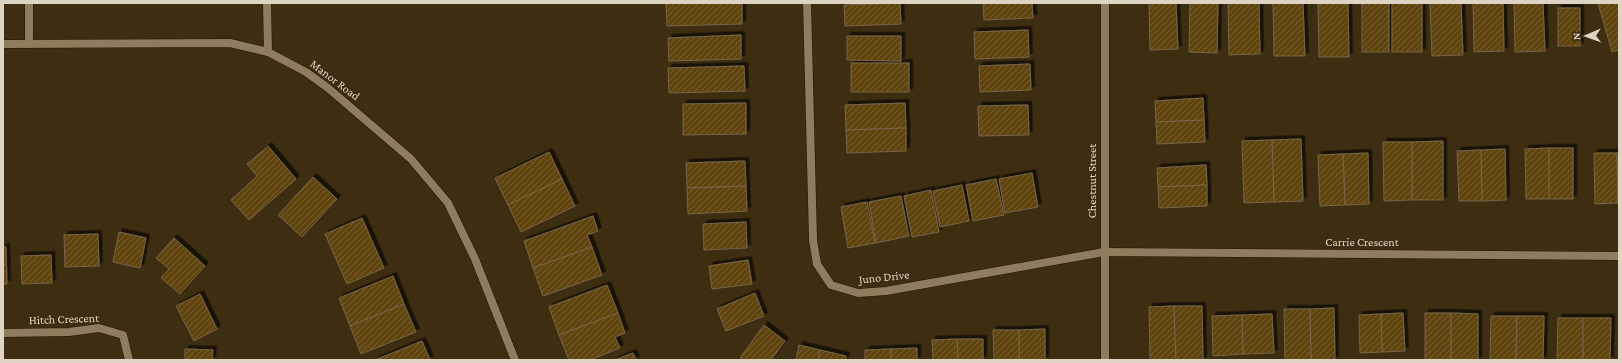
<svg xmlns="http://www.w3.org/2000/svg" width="1622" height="363" font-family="'Crimson Pro',serif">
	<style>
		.building { fill: url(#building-hatch); stroke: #776548; filter: url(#shadow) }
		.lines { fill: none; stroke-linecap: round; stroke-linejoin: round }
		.minor-casing { stroke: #241500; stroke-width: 9 }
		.tertiary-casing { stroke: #241500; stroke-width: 9 }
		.minor { stroke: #8e7c5e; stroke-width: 8 }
		.tertiary { stroke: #8e7c5e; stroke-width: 8 }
		.labels { text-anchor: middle; stroke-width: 4; stroke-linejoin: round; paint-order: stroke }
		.street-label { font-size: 12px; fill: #ded4c4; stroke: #3d2d11 }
	</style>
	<defs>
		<pattern id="building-hatch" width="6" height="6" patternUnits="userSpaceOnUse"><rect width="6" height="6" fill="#5f4411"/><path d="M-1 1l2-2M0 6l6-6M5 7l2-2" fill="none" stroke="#765e32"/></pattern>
		<filter id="shadow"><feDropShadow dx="3.5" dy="-3.5" stdDeviation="0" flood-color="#0009"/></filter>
	</defs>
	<rect width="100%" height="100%" fill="#3d2d11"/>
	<!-- building -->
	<g class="building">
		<polygon points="666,3 742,3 742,24 667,26"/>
		<polygon points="900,3 901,24 845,26 844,5"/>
		<polygon points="983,3 1032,3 1033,18 984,20"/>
		<polygon points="1149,3 1176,3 1178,49 1150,50"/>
		<polygon points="1190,3 1218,3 1217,53 1189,52"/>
		<polygon points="1228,3 1259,3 1260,54 1229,55"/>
		<polygon points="1273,3 1303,3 1305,56 1274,56"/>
		<polygon points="1318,3 1348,3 1349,57 1319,57"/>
		<rect x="1362" y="3" width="27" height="49"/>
		<rect x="1392" y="3" width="30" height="49"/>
		<polygon points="1430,3 1461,3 1463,55 1432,56"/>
		<polygon points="1473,3 1503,3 1504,51 1474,52"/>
		<polygon points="1514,3 1543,3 1545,51 1515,52"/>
		<polygon points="1598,3 1619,3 1619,50 1612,52"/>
		<rect x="1558" y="8" width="22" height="38"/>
		<polygon points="1028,30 1029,57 975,59 974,32"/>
		<polygon points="741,35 741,59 669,61 668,38"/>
		<polygon points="847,36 901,36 901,61 847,60"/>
		<rect x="851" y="63" width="58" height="29"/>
		<polygon points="1030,64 1031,90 980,92 979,66"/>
		<polygon points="744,66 745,91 669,93 668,68"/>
		<polygon points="1203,98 1204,120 1156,122 1155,101"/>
		<polygon points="746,103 746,134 683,135 683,104"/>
		<polygon points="905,103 906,128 846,130 845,105"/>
		<polygon points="1028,105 1029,135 979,136 978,106"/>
		<polygon points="1204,120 1205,142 1157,144 1156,122"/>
		<polygon points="906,128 906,151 847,153 846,130"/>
		<polygon points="1301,139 1303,201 1274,202 1272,140"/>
		<polygon points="1272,140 1274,202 1244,203 1242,141"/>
		<polygon points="1443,141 1443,200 1412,200 1412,142"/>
		<polygon points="1383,142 1412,142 1412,200 1384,201"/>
		<polygon points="268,146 296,179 249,220 231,200 257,176 247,164"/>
		<rect x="1549" y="148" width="24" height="51"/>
		<polygon points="1549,148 1549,199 1526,199 1525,149"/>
		<polygon points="1505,149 1506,200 1482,201 1481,150"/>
		<polygon points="1481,150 1482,201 1459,201 1457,151"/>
		<polygon points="549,152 562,179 508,205 495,178"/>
		<polygon points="1368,153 1369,204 1345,205 1343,154"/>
		<polygon points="1594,153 1617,153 1618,203 1595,204"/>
		<polygon points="1617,153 1619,153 1619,203 1618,203"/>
		<polygon points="1343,154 1345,205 1320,206 1318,155"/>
		<polygon points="745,161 746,186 687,188 686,163"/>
		<polygon points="1206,165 1207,185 1158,187 1157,168"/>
		<polygon points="1032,173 1038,207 1005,213 999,179"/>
		<polygon points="313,177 337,199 302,237 278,215"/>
		<polygon points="562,179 575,206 521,232 508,205"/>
		<polygon points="996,179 1004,215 973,221 966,185"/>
		<polygon points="962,185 969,221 940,227 933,191"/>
		<polygon points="1207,185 1207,206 1159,208 1158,187"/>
		<polygon points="746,186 747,211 688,214 687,188"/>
		<polygon points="931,190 939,232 912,237 904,196"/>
		<polygon points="901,196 909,236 876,243 869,202"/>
		<polygon points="867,202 875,243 848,248 841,207"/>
		<polygon points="593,216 598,231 587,235 592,247 533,268 524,241"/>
		<polygon points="362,218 384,268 347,284 325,234"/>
		<polygon points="746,222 747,248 704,250 703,224"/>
		<polygon points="119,232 146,238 140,268 113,262"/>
		<polygon points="98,234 99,266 65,267 64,235"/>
		<polygon points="174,238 205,266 180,294 161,278 169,269 156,258"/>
		<polygon points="3,247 6,247 7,284 3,284"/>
		<polygon points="592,247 602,275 543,296 533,268"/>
		<polygon points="51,255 52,283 22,284 21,256"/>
		<polygon points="748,260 752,284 712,289 709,266"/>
		<polygon points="393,276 404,304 350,326 339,298"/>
		<polygon points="607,285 618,313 559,335 549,307"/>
		<polygon points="755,293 764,316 726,331 717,309"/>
		<polygon points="200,294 217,329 194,341 176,306"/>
		<polygon points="404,304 416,332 361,354 350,326"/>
		<polygon points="1174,306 1176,360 1150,360 1149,307"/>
		<polygon points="1174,306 1202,306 1203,360 1176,360"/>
		<polygon points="1334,308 1335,360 1311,360 1310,309"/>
		<polygon points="1284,309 1310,309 1311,360 1285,360"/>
		<polygon points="618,313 625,333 615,337 620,348 590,360 569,360 559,335"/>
		<polygon points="1403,313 1405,351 1382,352 1381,314"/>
		<rect x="1425" y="313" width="26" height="47"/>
		<polygon points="1451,313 1478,314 1478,360 1451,360"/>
		<polygon points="1272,314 1274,353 1243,354 1242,315"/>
		<polygon points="1381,314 1382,352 1360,353 1359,315"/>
		<polygon points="1242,315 1243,354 1213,356 1212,316"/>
		<polygon points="1491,316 1517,316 1516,360 1490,360"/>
		<polygon points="1517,316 1544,316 1543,360 1516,360"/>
		<polygon points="1558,318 1583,318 1583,360 1557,360"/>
		<polygon points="1583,318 1611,318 1610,360 1583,360"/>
		<polygon points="764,325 785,341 771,360 743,360 740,358"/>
		<polygon points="1045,329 1045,360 1019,360 1019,330"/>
		<polygon points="993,330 1019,330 1019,360 994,360"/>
		<polygon points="957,339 983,339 983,360 958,360"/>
		<polygon points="957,339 958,360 933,360 932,340"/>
		<polygon points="422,341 430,360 375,360"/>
		<polygon points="799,345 820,350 818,360 796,360"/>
		<polygon points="917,348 917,360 891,360 891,349"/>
		<polygon points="185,349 213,350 212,360 185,360"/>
		<polygon points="891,349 891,360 865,360 865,350"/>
		<polygon points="820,350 846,356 845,360 818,360"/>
		<polygon points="633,353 636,360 615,360"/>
	</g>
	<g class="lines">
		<defs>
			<g id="minor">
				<polyline points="29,3 29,44"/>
				<polyline points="267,3 268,52"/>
				<polyline points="807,3 813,240 817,264 831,285 858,293 886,291 1104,252 1619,256"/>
				<polyline points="1105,3 1105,360"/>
				<polyline points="3,333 69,332 99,328 123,335 129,360"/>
			</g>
			<polyline id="tertiary" points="3,44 230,43 268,52 306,72 328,88 411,159 448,203 475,259 515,360"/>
		</defs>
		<!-- minor casing -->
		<use href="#minor" class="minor-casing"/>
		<!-- tertiary casing -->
		<use href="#tertiary" class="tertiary-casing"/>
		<!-- minor -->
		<use href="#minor" class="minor"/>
		<!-- tertiary -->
		<use href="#tertiary" class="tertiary"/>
	</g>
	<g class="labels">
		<!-- street labels -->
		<g class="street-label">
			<text transform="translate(335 80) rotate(37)" y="4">Manor Road</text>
			<text transform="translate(1092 181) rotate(-90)" y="4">Chestnut Street</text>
			<text x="1362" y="246">Carrie Crescent</text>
			<text transform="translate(884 277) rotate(-6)" y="4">Juno Drive</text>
			<text transform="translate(64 319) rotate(-2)" y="4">Hitch Crescent</text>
		</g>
	</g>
	<!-- border -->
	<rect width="1622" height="363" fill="none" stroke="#ded4c4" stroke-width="8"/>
	<!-- north arrow -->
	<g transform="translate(1586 36) rotate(268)" stroke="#3d2d11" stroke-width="3" paint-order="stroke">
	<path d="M0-3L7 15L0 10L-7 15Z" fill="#ded4c4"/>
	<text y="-6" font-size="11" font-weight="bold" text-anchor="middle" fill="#ded4c4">N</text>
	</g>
</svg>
